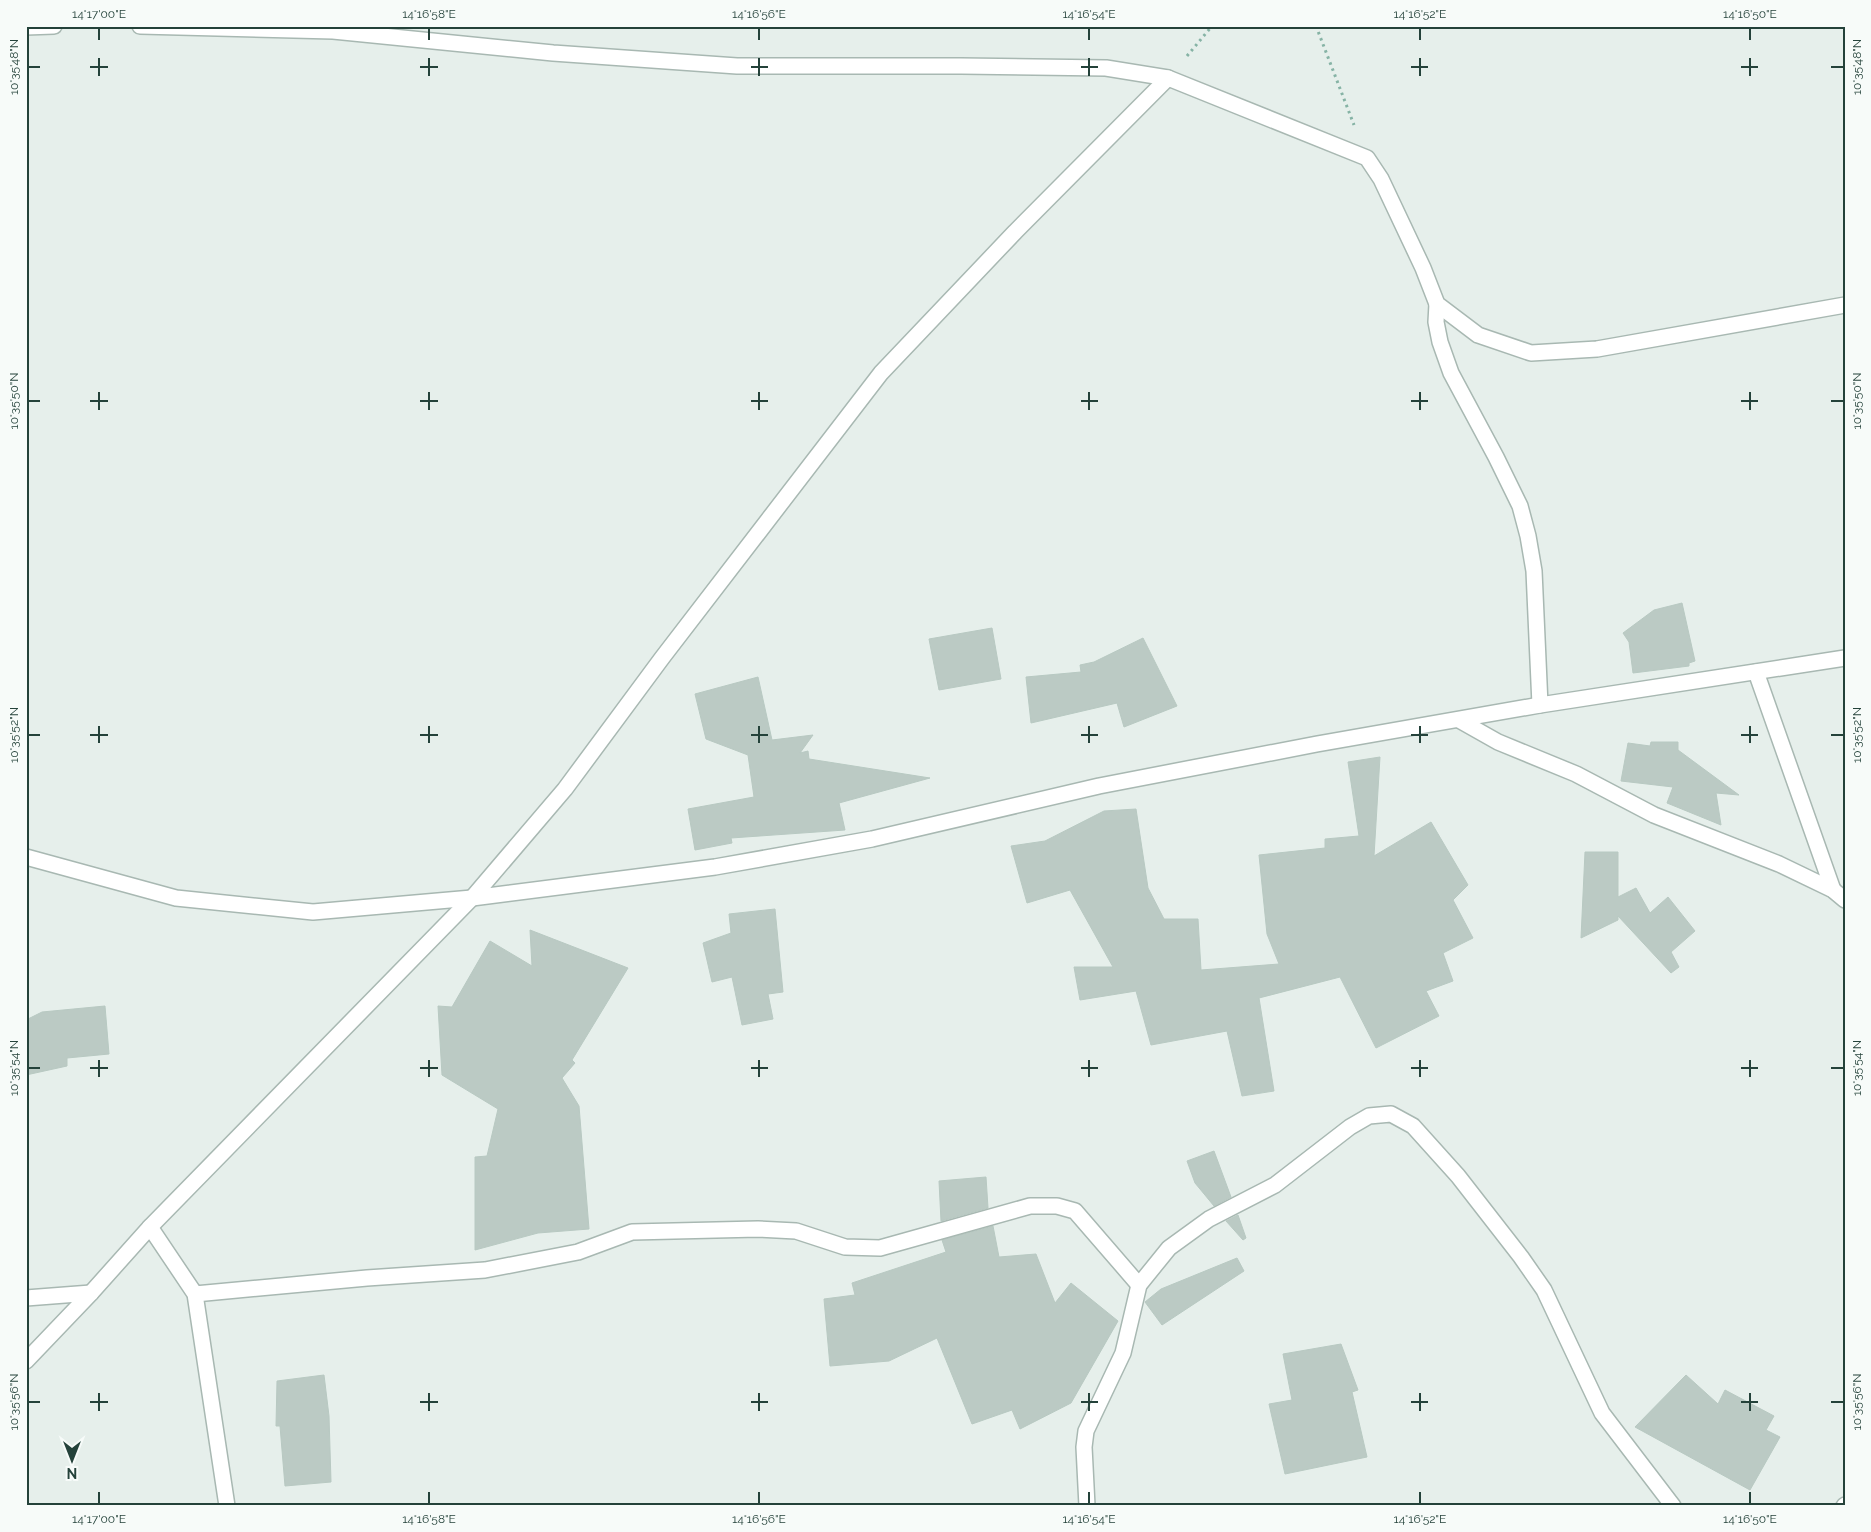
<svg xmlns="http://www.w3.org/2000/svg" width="1871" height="1532" font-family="Raleway,sans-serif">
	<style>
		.building { fill: #bbcac4; stroke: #b8c9c2 }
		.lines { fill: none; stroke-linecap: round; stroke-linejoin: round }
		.street-casing { stroke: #a8b8b2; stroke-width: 18 }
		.path { stroke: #86b3a5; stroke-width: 3; stroke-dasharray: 2.5 4; stroke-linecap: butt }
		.street { stroke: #fff; stroke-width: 15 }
		.ticks { fill: none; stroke: #24423a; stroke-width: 2 }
		.neatline { fill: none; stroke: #24423a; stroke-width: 2 }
		.ticks-label { font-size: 12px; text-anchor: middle; fill: #24423a }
	</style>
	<rect width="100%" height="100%" fill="#e6efeb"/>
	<!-- building -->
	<g class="building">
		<polygon points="1682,603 1695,661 1689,663 1689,666 1633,673 1629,642 1623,633 1654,610"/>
		<polygon points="992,628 1001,679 939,690 929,639"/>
		<polygon points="1143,638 1177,706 1124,727 1117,703 1031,723 1026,677 1081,672 1080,665 1094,662"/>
		<polygon points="758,677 772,740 813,735 800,753 808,751 809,759 930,778 839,803 845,830 731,838 732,843 695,850 688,809 754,797 748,755 706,739 695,694"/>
		<polygon points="1651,742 1678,742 1678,750 1739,795 1716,793 1721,825 1667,803 1673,787 1621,781 1628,743 1650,746"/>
		<polygon points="1380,757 1374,856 1431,822 1468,885 1453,900 1473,938 1443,953 1453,981 1426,991 1439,1016 1376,1048 1340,977 1259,998 1274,1091 1242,1096 1227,1031 1151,1045 1136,991 1080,1000 1074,967 1113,967 1070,890 1027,903 1011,846 1045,841 1104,811 1136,809 1148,888 1164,919 1198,919 1201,970 1279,964 1267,934 1259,855 1325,848 1325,839 1359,836 1348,762"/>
		<polygon points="1585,852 1618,852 1618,897 1636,888 1650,913 1668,897 1695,931 1671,952 1679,967 1671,973 1618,916 1618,920 1581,938"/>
		<polygon points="775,909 783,992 768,994 773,1019 742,1025 732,977 712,982 703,943 731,933 729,914"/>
		<polygon points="530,930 628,968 572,1060 575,1063 562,1078 579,1106 589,1229 538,1233 475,1250 475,1157 487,1156 498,1109 442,1075 438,1006 452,1007 490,941 532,966"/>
		<polygon points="105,1006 109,1054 67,1058 67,1066 26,1075 26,1020 42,1012"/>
		<polygon points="1214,1151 1231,1197 1214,1206 1195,1183 1187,1161"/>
		<polygon points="986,1177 988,1208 941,1221 939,1181"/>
		<polygon points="1238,1215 1246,1238 1243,1240 1226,1221"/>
		<polygon points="993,1226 999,1257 1036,1254 1055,1303 1071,1283 1118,1321 1071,1403 1020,1429 1012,1410 972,1424 937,1338 889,1361 830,1366 824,1299 855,1295 852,1283 946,1252 942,1240"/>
		<polygon points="1237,1258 1244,1271 1162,1325 1145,1302 1161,1289"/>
		<polygon points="1341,1344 1358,1390 1352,1392 1367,1457 1285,1474 1269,1404 1292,1400 1283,1354"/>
		<polygon points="324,1375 329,1416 331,1482 285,1486 280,1426 276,1426 277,1381"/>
		<polygon points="1686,1375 1718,1404 1725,1390 1774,1416 1766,1430 1780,1437 1750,1490 1635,1427"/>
	</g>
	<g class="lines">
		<defs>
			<g id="street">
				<polyline points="140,26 333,31 553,53 737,66 961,66 1106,68 1168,78 1367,158 1381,179 1423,268 1437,304 1478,335 1531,353 1597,349 1845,305"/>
				<polyline points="26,27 54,26"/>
				<polyline points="1437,304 1436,322 1440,342 1451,373 1496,457 1520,506 1528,536 1534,571 1540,705"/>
				<polyline points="1756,672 1833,890"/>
				<polyline points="1459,720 1498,742 1576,774 1654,815 1779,864 1833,890 1845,900"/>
				<polyline points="26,857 176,898 313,912 472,898 715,867 872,839 1099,786 1317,744 1540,705 1845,658"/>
				<polyline points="150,1227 195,1294 227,1506"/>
				<polyline points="195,1294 367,1278 485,1270 578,1252 632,1232 758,1229 796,1231 845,1247 880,1248 1030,1206 1057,1206 1075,1211 1139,1285"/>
				<polyline points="26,1298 91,1293"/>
				<polyline points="26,1361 91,1293 150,1227 472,898 565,789 662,658 881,373 1015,232 1168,78"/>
				<polyline points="1087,1506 1084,1447 1086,1431 1123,1353 1139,1285 1169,1248 1209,1219 1275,1185 1350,1127 1369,1116 1391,1114 1413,1126 1458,1176 1521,1257 1544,1290 1602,1413 1673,1506"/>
				<polyline points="1844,1506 1845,1505"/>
			</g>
		</defs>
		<!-- street casing -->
		<use href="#street" class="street-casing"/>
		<!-- path -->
		<g class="path">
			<polyline points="1316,26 1354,125"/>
			<polyline points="1187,56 1212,26"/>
		</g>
		<!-- street -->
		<use href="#street" class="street"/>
	</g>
	<!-- ticks -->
	<path class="ticks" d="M 99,28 L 99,40M 429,28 L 429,40M 759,28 L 759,40M 1089,28 L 1089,40M 1420,28 L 1420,40M 1750,28 L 1750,40M 99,58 L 99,76M 429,58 L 429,76M 759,58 L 759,76M 1089,58 L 1089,76M 1420,58 L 1420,76M 1750,58 L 1750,76M 28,67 L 40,67M 90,67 L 108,67M 420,67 L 438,67M 751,67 L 768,67M 1081,67 L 1098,67M 1411,67 L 1428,67M 1741,67 L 1758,67M 1831,67 L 1844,67M 99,392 L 99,410M 429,392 L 429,410M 759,392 L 759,410M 1089,392 L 1089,410M 1420,392 L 1420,410M 1750,392 L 1750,410M 28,401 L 40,401M 90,401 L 108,401M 420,401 L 438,401M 751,401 L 768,401M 1081,401 L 1098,401M 1411,401 L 1428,401M 1741,401 L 1758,401M 1831,401 L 1844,401M 99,726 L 99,743M 429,726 L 429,743M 759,726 L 759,743M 1089,726 L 1089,743M 1420,726 L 1420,743M 1750,726 L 1750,743M 28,735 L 40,735M 90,735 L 108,735M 420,735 L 438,735M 751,735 L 768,735M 1081,735 L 1098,735M 1411,735 L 1428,735M 1741,735 L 1758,735M 1831,735 L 1844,735M 99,1060 L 99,1077M 429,1060 L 429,1077M 759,1060 L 759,1077M 1089,1060 L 1089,1077M 1420,1060 L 1420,1077M 1750,1060 L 1750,1077M 28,1068 L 40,1068M 90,1068 L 108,1068M 420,1068 L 438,1068M 751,1068 L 768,1068M 1081,1068 L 1098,1068M 1411,1068 L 1428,1068M 1741,1068 L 1758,1068M 1831,1068 L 1844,1068M 99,1393 L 99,1411M 429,1393 L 429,1411M 759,1393 L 759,1411M 1089,1393 L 1089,1411M 1420,1393 L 1420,1411M 1750,1393 L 1750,1411M 28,1402 L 40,1402M 90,1402 L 108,1402M 420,1402 L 438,1402M 751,1402 L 768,1402M 1081,1402 L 1098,1402M 1411,1402 L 1428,1402M 1741,1402 L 1758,1402M 1831,1402 L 1844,1402M 99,1492 L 99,1504M 429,1492 L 429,1504M 759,1492 L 759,1504M 1089,1492 L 1089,1504M 1420,1492 L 1420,1504M 1750,1492 L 1750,1504"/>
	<!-- border -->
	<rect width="1871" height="1532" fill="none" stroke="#f7fbf9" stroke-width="55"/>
	<!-- north arrow -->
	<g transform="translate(72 1460) rotate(180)" stroke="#f7fbf9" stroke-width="4" paint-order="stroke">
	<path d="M0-4L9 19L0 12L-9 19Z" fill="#24423a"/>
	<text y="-8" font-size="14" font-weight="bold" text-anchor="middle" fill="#24423a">N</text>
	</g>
	<rect x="28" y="28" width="1816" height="1476" class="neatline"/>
	<g class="ticks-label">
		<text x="99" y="18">14°17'00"E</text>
		<text x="429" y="18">14°16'58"E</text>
		<text x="759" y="18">14°16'56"E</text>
		<text x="1089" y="18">14°16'54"E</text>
		<text x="1420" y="18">14°16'52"E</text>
		<text x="1750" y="18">14°16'50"E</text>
		<text transform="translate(1857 67) rotate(-90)" y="4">10°35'48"N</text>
		<text transform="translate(14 67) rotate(-90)" y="4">10°35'48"N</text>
		<text transform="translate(1857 401) rotate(-90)" y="4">10°35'50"N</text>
		<text transform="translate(14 401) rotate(-90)" y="4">10°35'50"N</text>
		<text transform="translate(1857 735) rotate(-90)" y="4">10°35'52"N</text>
		<text transform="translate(14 735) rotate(-90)" y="4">10°35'52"N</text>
		<text transform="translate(1857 1068) rotate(-90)" y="4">10°35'54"N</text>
		<text transform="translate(14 1068) rotate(-90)" y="4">10°35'54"N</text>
		<text transform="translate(1857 1402) rotate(-90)" y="4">10°35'56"N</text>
		<text transform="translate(14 1402) rotate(-90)" y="4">10°35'56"N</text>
		<text x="99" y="1523">14°17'00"E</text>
		<text x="429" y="1523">14°16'58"E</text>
		<text x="759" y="1523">14°16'56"E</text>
		<text x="1089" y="1523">14°16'54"E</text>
		<text x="1420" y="1523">14°16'52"E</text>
		<text x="1750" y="1523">14°16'50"E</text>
	</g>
</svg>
